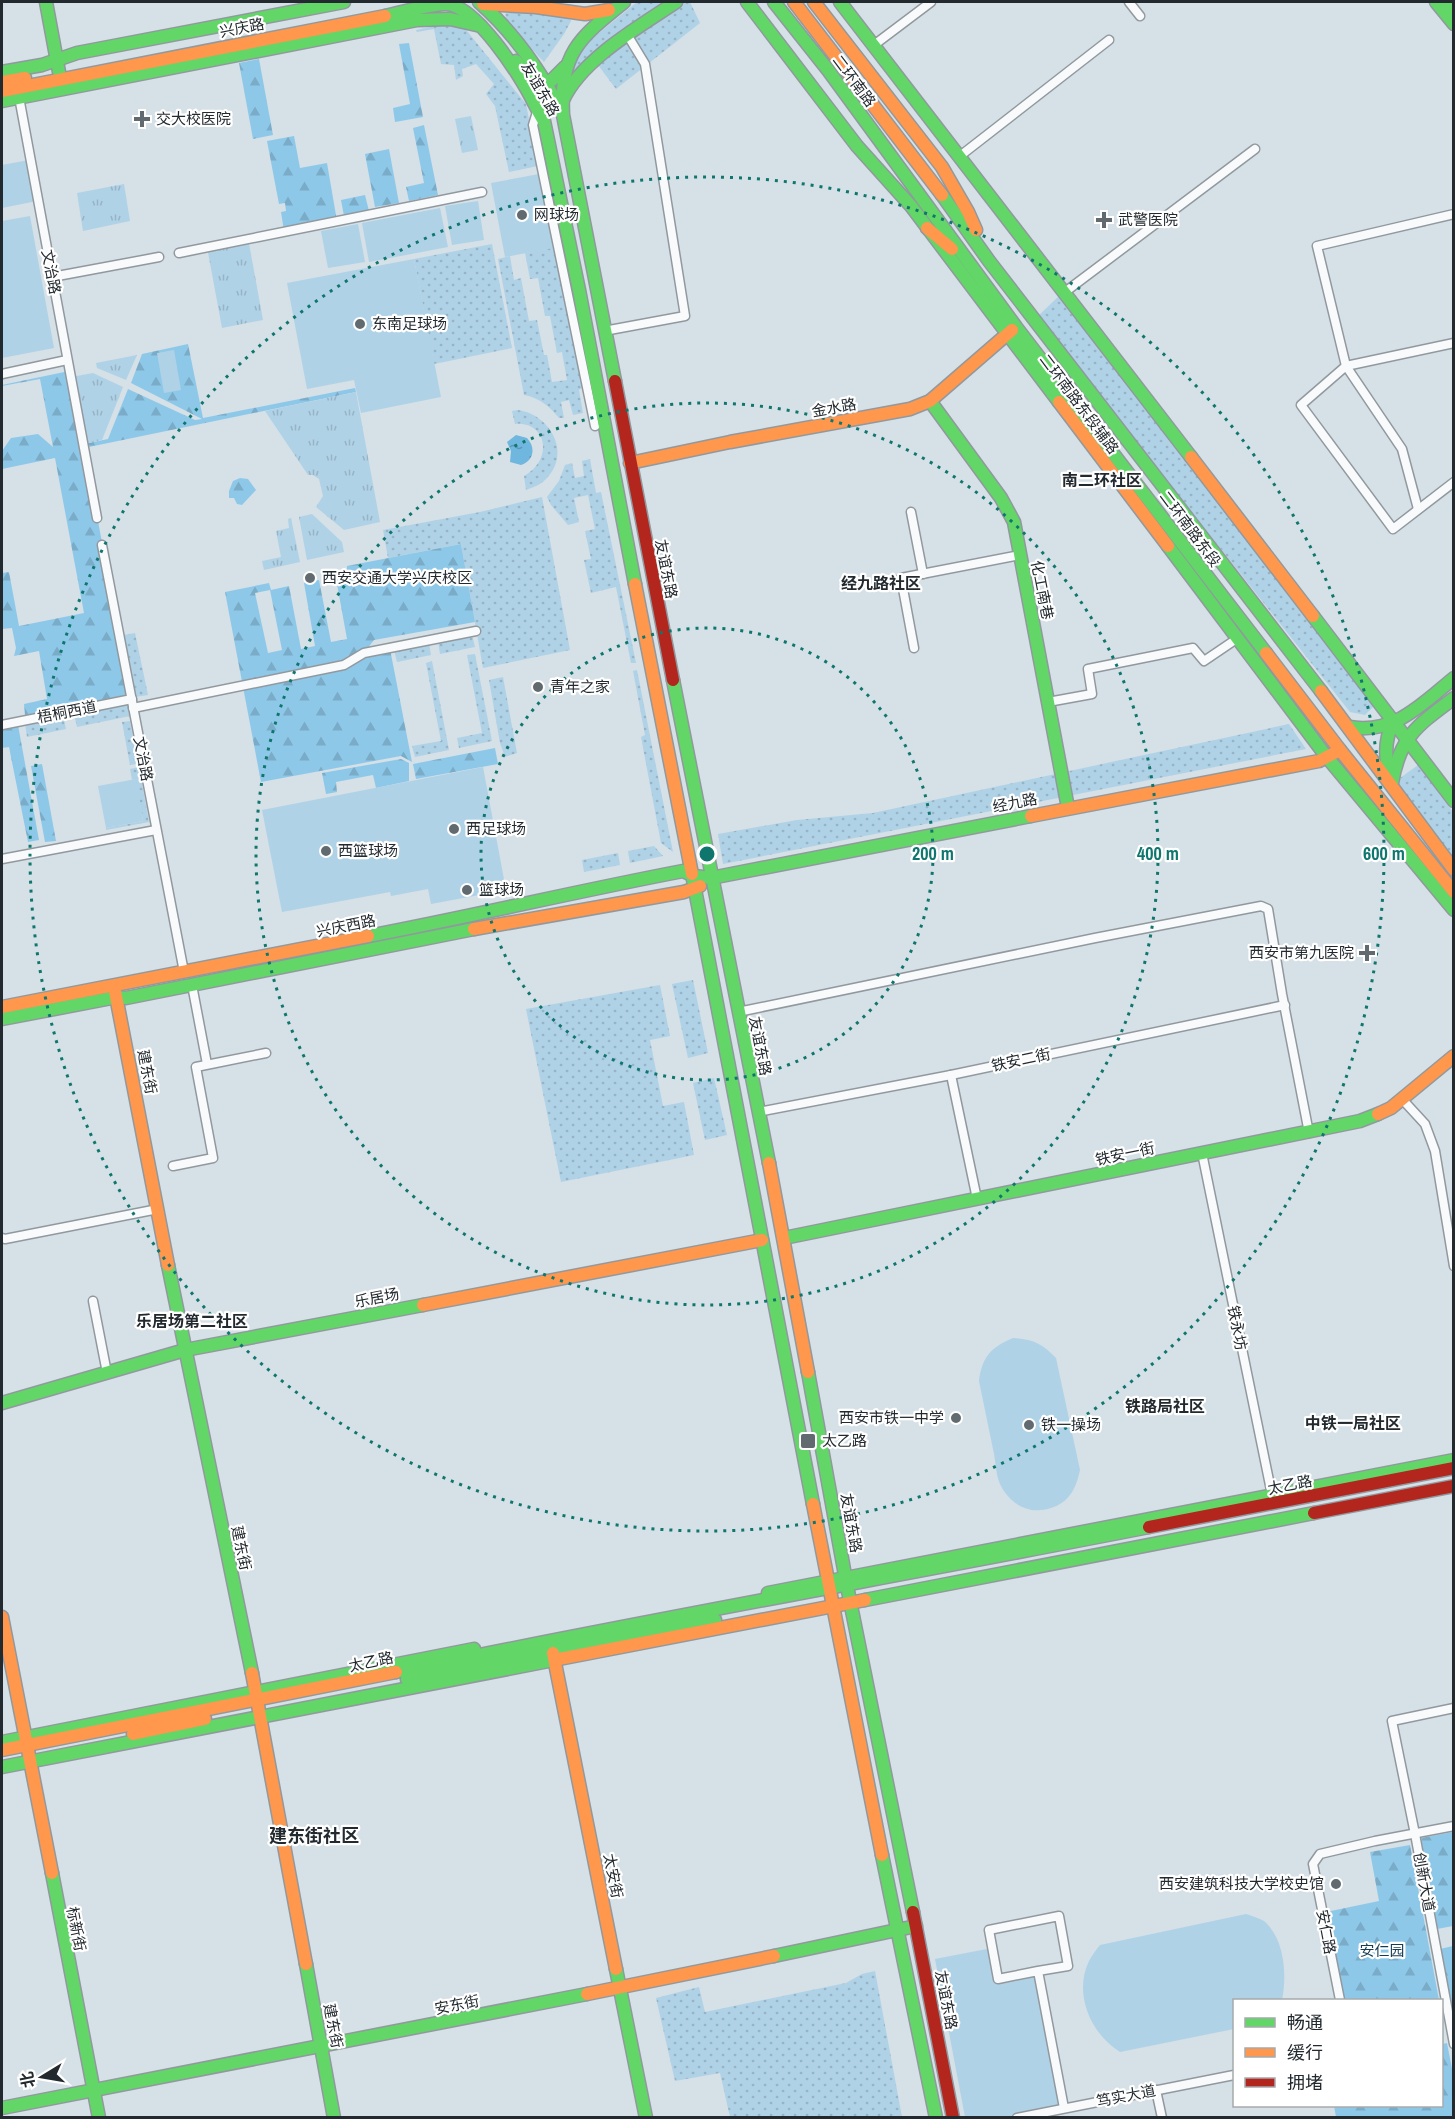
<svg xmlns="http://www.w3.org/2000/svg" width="1455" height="2119" font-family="'Archivo Narrow','Noto Sans SC',sans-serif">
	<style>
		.grass { fill: url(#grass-dots) }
		.forest { fill: url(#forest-firs); fill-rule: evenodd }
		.park { fill: url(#park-tufts) }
		.garden { fill: #b0d2e7 }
		.water { fill: url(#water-ripples) }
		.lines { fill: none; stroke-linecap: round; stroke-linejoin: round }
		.street-casing { stroke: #91999e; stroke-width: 11 }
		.fast-casing { stroke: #91999e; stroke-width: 15 }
		.slow-casing { stroke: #91999e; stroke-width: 15 }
		.jam-casing { stroke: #91999e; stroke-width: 15 }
		.street { stroke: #f9fafb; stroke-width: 8 }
		.fast { stroke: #63d668; stroke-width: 12 }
		.slow { stroke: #ff974d; stroke-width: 12 }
		.jam { stroke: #b3261e; stroke-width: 12 }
		.ring { fill: none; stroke: #0f766e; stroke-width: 3; stroke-dasharray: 3 6 }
		.poi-dot { fill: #616a6f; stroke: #fff; stroke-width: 2 }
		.labels { text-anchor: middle; stroke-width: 4.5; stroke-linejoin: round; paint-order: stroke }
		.street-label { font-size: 15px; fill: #232a2f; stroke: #fff }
		.poi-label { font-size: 15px; fill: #232a2f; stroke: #fff; text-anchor: start }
		.park-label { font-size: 15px; fill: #143d53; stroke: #fff }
		.neighbourhood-label { font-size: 16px; font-weight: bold; fill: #232a2f; stroke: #fff }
		.quarter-label { font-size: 18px; font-weight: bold; fill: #232a2f; stroke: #fff }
		.centre { fill: #0f766e; stroke: #fff; stroke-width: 3 }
		.ring-label { font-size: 18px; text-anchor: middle; font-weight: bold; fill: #0f766e; stroke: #fff; stroke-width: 4.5; stroke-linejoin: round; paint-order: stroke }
	</style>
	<defs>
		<pattern id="grass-dots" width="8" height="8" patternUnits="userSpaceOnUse" patternTransform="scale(1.5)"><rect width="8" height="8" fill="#b0d2e7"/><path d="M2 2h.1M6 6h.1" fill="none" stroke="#97b4c6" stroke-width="1.8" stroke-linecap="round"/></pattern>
		<pattern id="forest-firs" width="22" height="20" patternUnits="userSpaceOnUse" patternTransform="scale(1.5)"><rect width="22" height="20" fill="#8ec8e9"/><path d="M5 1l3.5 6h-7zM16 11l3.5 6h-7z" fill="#7aacc8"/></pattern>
		<pattern id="park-tufts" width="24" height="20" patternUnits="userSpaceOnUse" patternTransform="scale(1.5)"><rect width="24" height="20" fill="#b0d2e7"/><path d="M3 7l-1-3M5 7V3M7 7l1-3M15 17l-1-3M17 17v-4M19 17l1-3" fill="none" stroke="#97b4c6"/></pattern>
		<pattern id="water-ripples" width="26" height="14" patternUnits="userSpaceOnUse" patternTransform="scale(1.5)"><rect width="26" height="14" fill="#70b7df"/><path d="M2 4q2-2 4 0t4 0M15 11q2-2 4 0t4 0" fill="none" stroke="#5c95b5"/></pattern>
	</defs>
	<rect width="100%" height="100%" fill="#d5e0e7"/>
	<!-- grass -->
	<g class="grass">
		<polygon points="637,2 663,2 575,71 572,64 578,50"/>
		<polygon points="682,2 690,2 700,23 616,89 598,65"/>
		<polygon points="513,10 570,16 571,21 564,34 544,62 508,24 505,14"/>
		<polygon points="459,21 526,104 538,166 509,172 495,106 486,94 494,84 476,64 462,69 463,76 456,80 454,65 441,64 434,29 417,32 416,30"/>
		<polygon points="492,244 512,348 434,364 414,259"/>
		<path d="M 556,247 L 582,388 L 579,390 L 583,413 L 573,415 L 569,400 L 561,402 L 564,418 L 559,418 C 549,406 540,398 524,395 L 498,259 L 510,256 L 514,280 L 521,278 L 529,321 L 537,320 L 544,355 L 547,355 L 552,382 L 567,380 L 562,352 L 557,353 L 550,316 L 545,316 L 538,278 L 530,279 L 525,253 Z"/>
		<polygon points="1059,296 1374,706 1365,715 1350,712 1037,317"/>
		<path d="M 518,410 C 549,414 572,452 547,478 C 542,484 534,487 526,490 L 524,476 C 554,460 547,421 515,424 L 512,411 Z"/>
		<polygon points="590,459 596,493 601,492 636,663 631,663 616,587 591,593 584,560 591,559 585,531 595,529 588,495 574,498 579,522 568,525 551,505 547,497 559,481 565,465 572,463 575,478 584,476 582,461"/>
		<polygon points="542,497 570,650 483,668 461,544 388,558 383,530 480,512"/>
		<polygon points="135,633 148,695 135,697 124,635"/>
		<polygon points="472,635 475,647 440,654 438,641"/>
		<polygon points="429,643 431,655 397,662 394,650"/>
		<polygon points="475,654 492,741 459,748 457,738 482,733 467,655"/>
		<polygon points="432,661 449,750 415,757 412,746 441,741 426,663"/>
		<polygon points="637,670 673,852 661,843 641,737 645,735 633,671"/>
		<polygon points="503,677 517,753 505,757 500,743 489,680"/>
		<polygon points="127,704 130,716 77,727 74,714"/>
		<polygon points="63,716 66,729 27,737 25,723"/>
		<polygon points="130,721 138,764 130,765 122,722"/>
		<polygon points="1289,724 1306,749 723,864 718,834 797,820 873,813"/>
		<polygon points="1418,765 1453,812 1453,857 1396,781"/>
		<polygon points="139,767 149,822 106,830 106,828 143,821 135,779 132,780 130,769"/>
		<polygon points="654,846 663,856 630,863 628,851"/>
		<polygon points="618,853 620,865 584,872 582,860"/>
		<polygon points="693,980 708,1053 688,1058 672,984"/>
		<polygon points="660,985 670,1036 650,1040 663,1106 684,1102 694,1155 561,1182 526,1009"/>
		<polygon points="714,1078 727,1135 705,1140 693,1083"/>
		<polygon points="875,1971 902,2117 730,2117 720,2073 675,2081 656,1998 699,1987 705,2012 846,1983 862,1974"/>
	</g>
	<!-- forest -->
	<g class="forest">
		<polygon points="409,43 423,117 395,122 393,108 410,104 399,44"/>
		<polygon points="259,59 273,135 253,139 239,63"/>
		<polygon points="424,125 438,195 409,201 406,187 424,183 413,128"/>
		<polygon points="294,136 300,168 327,163 337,221 284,231 281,212 286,211 285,203 279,204 267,141"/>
		<polygon points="389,149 399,203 375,207 365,154"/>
		<polygon points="365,195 369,211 344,216 341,200"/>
		<polygon points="188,344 203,418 355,388 356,392 84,448 131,694 25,715 24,704 47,699 39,651 14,656 16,648 12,628 2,629 2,573 9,572 19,626 84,613 55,458 2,469 2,451 11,438 38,434 53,447 40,379 2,386 2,385 69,371 84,444 108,439 128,389 195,420 202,419 131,383 142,354"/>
		<polygon points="240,478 248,479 256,490 242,505 237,504 234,498 229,498 229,491 233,481"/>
		<path d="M 461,544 L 475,622 L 374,640 L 364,653 L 390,649 L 412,762 L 401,756 L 261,782 L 225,592 L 269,583 L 271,590 L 289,586 L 301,649 L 315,646 L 304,583 L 319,580 L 331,642 L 347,639 L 335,573 L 347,571 L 347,566 ZM 270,590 L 282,650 L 268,653 L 255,593 Z"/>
		<polygon points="18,725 39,840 28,842 9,747 2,748 2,728"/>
		<polygon points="495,748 498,764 416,779 413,764"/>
		<polygon points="401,759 409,763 409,781 376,788 373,775 336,782 337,792 326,794 322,773"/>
		<polygon points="42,764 56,841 45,842 31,766"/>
		<polygon points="1453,1832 1453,1926 1437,1929 1421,1838"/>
		<polygon points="1410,1845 1439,2000 1343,2000 1326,1912 1379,1901 1370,1852"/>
		<polygon points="1453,1946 1453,2023 1440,1949"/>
		<polygon points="1447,2043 1453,2074 1453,2117 1336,2117 1334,2106 1442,2106 1442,2044"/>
	</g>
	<!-- park -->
	<g class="park">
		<polygon points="471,116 478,150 462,153 455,119"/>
		<polygon points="124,184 130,221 83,231 77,193"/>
		<polygon points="248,238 263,320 222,328 207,247"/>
		<polygon points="137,355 126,380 97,368 96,363"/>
		<polygon points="93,373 123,387 102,440 83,444 71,377"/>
		<polygon points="356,392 380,522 344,530 316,507 323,496 319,479 313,475 308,475 265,411"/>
		<polygon points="312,514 342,542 344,552 307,560 299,517"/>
		<polygon points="291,518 300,562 264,570 262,561 281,557 276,531 289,528 288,519"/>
	</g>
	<!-- garden -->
	<g class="garden">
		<polygon points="29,160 37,201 2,208 2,165"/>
		<polygon points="539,174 553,248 505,257 491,183"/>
		<polygon points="478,201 484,240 452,245 445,206"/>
		<polygon points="440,208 448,247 369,262 362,223"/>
		<polygon points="30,216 54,348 2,358 2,221"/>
		<polygon points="358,224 365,262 328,268 321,231"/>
		<polygon points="414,259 441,397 361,413 354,380 307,389 287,283"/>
		<polygon points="174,350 181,390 164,393 157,353"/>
		<polygon points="483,767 506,890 431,904 428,889 391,896 390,892 282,912 262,810"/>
		<polygon points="136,779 143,821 106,828 98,786"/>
		<path d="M 1013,1338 C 1033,1339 1043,1344 1056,1358 L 1080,1470 C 1076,1488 1070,1502 1051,1508 C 1030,1515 1011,1505 1001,1486 C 996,1477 996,1464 994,1454 C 989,1430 984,1405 979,1381 C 982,1357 991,1347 1013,1338 Z"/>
		<path d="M 1246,1914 C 1252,1916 1259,1918 1264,1921 C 1285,1939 1287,1976 1282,2000 L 1234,2000 L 1234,2029 L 1120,2052 C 1091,2034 1073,1994 1089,1961 C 1092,1955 1096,1950 1100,1945 Z"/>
		<polygon points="992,1948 998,1979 1038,1971 1064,2108 1017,2117 965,2117 935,1959"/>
	</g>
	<!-- water -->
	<path class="water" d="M 516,435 L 527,438 C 536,447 534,461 521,465 L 510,462 L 511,451 L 507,442 Z"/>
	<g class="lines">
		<defs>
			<g id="street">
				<polyline points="1129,2 1140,16"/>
				<polyline points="874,45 931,2"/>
				<polyline points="19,97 97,518"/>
				<polyline points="537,112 533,125 595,426"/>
				<polyline points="960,156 1109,40"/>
				<polyline points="179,253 482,192"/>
				<polyline points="52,277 159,257"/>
				<polyline points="1065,292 1255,149"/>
				<polyline points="604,331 685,316 645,64 628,36"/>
				<polyline points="1454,343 1346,366 1301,405 1393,529 1454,482"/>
				<polyline points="2,374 67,360"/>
				<polyline points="1418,509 1402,449 1346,366 1317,246 1454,214"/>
				<polyline points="911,512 923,574"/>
				<polyline points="102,545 184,972"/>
				<polyline points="914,648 901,578 1020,555"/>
				<polyline points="1048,702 1092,694 1088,669 1193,648 1204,661 1238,638"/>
				<polyline points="133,708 344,665 364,653 476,631"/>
				<polyline points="2,725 132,699"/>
				<polyline points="2,859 156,830"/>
				<polyline points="192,985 207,1064"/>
				<polyline points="738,1012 1095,938 1261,906 1268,909 1282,994 1309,1133"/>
				<polyline points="951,1075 977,1199"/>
				<polyline points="1402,1099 1425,1124 1435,1151 1454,1266"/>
				<polyline points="758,1112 951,1075 1285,1005"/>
				<polyline points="1202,1153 1273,1500"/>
				<polyline points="173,1166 213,1158 196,1067 266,1053"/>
				<polyline points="2,1238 5,1239 158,1209"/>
				<polyline points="93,1301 107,1373"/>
				<polyline points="1454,1708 1392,1721 1415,1834 1454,2044"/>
				<polyline points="1038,1971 1068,1966 1059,1916 989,1930 998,1979 1038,1971 1064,2108"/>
				<polyline points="1340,2000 1313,1864 1320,1854 1375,1841 1454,1826"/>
				<polyline points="1156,2090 1162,2118"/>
				<polyline points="1017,2118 1234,2075"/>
			</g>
			<g id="fast">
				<polyline points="46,2 59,72"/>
				<path d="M 479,2 C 512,31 540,70 560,109"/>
				<polyline points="747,2 857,146 911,206 1059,402"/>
				<polyline points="774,2 828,70 1016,327 1266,653"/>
				<polyline points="840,2 1191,457"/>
				<polyline points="1436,2 1454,24"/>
				<polyline points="1447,2 1454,10"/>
				<path d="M 385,16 C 404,12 425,5 445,4 C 474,3 521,76 533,101 C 537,108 539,114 544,121 L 579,290 L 635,584"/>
				<polyline points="516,61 527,74 542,83 552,80 565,67"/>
				<polyline points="2,72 42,65 77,53 344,2"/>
				<path d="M 563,100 C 582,59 639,27 676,2"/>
				<polyline points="2,101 417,20 450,19 481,26"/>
				<polyline points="942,195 989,261 1321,691"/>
				<path d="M 615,381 L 563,115 C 560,53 578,39 624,2"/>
				<polyline points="930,401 1001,498 1014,522 1068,808"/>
				<polyline points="1168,546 1326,756 1454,910"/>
				<polyline points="1313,616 1454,801"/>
				<polyline points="673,680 769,1163"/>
				<path d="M 1349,727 C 1394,735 1422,704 1454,678"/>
				<path d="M 1390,777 C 1385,759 1384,740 1393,723"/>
				<path d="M 1392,783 C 1400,736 1418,725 1454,698"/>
				<polyline points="692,874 813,1504"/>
				<path d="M 368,936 C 473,916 578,891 683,871 L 694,876 L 711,878 L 1031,816"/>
				<polyline points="2,1019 117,997 126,998 474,929"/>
				<polyline points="784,1238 1360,1121 1378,1114"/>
				<polyline points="168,1265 252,1673"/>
				<polyline points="808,1372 847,1586 913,1912"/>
				<polyline points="2,1403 185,1350 423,1305"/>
				<polyline points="768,1593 1454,1460"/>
				<polyline points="865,1600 1314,1513"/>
				<path d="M 396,1672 C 646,1620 898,1576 1149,1527"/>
				<polyline points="407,1679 715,1620"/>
				<polyline points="2,1742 474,1649"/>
				<polyline points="2,1767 559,1659"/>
				<polyline points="882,1855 936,2118"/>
				<polyline points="52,1873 99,2118"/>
				<polyline points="774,1956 916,1926"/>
				<polyline points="306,1964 334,2118"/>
				<polyline points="616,1969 646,2118"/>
				<polyline points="2,2108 587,1994"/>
			</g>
			<g id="slow">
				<polyline points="794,2 942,195"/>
				<polyline points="814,2 942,167 968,212 976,230"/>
				<polyline points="483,4 536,7 585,14 609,10"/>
				<polyline points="2,82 25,78"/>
				<polyline points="2,91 385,16"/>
				<polyline points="927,228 952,249"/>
				<polyline points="1059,402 1168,546"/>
				<polyline points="1191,457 1313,616"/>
				<polyline points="630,463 730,442 910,409 930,401 1012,330"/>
				<polyline points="635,584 692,874"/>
				<polyline points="1266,653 1340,750 1454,892"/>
				<polyline points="1321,691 1454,870"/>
				<polyline points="1031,816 1319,761 1340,750"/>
				<polyline points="474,929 684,892 700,886"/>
				<polyline points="114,986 168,1265"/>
				<polyline points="2,1007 368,936"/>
				<polyline points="1378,1114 1391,1108 1454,1056"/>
				<polyline points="769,1163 808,1372"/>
				<polyline points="423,1305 762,1240"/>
				<polyline points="813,1504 882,1855"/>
				<polyline points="2,1617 52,1873"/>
				<polyline points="553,1653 616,1969"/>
				<polyline points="559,1659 865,1600"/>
				<polyline points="252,1673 306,1964"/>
				<polyline points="133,1734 205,1719"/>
				<polyline points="2,1750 396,1672"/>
				<polyline points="587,1994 774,1956"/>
			</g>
			<g id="jam">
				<polyline points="615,381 673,680"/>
				<polyline points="1314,1513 1454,1486"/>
				<polyline points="1149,1527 1454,1468"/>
				<polyline points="913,1912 953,2118"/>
			</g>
		</defs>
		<!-- street casing -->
		<use href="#street" class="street-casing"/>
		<!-- fast casing -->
		<use href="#fast" class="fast-casing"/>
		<!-- slow casing -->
		<use href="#slow" class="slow-casing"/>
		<!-- jam casing -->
		<use href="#jam" class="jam-casing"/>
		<!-- street -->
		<use href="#street" class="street"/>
		<!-- fast -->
		<use href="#fast" class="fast"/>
		<!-- slow -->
		<use href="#slow" class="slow"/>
		<!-- jam -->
		<use href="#jam" class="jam"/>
	</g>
	<!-- distance rings -->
	<g class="ring">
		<circle cx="707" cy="854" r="226"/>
		<circle cx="707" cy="854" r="451"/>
		<circle cx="707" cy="854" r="677"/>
	</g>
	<!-- markers -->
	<g class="poi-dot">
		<path d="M139 110h6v6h6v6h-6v6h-6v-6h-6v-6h6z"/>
		<circle cx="522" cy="215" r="6"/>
		<path d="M1101 211h6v6h6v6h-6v6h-6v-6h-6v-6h6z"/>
		<circle cx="360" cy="324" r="6"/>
		<circle cx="310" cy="578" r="6"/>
		<circle cx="538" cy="687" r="6"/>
		<circle cx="454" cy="829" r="6"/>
		<circle cx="326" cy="851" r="6"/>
		<circle cx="467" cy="890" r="6"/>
		<path d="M1364 944h6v6h6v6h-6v6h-6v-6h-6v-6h6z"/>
		<circle cx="956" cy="1418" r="6"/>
		<circle cx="1029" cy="1425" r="6"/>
		<rect x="800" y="1433" width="16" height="16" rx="3"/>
		<circle cx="1336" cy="1884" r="6"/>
	</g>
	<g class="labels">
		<!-- street labels -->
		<g class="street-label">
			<text transform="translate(242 28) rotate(-11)" y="5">兴庆路</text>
			<text transform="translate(854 81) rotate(53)" y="5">二环南路</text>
			<text transform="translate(540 89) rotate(60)" y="5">友谊东路</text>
			<text transform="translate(51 272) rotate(79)" y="5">文治路</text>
			<text transform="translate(1079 404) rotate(53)" y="5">二环南路东段辅路</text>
			<text transform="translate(834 408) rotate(-10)" y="5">金水路</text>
			<text transform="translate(1190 529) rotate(53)" y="5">二环南路东段</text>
			<text transform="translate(666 569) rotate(79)" y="5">友谊东路</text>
			<text transform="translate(1042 590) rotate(79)" y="5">化工南巷</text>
			<text transform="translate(67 712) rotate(-11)" y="5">梧桐西道</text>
			<text transform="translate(143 759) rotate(79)" y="5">文治路</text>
			<text transform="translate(1015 803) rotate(-11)" y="5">经九路</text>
			<text transform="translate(346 926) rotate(-11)" y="5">兴庆西路</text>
			<text transform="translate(760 1046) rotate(79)" y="5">友谊东路</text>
			<text transform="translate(1021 1060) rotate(-12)" y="5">铁安二街</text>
			<text transform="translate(147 1072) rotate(79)" y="5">建东街</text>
			<text transform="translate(1125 1154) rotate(-12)" y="5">铁安一街</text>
			<text transform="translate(377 1298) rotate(-11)" y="5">乐居场</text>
			<text transform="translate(1237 1328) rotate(79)" y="5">铁永坊</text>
			<text transform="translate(1290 1485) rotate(-11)" y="5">太乙路</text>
			<text transform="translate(851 1523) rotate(80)" y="5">友谊东路</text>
			<text transform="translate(241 1548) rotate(78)" y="5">建东街</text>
			<text transform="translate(371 1662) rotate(-12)" y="5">太乙路</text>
			<text transform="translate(613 1876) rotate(79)" y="5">太安街</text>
			<text transform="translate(1424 1882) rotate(80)" y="5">创新大道</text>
			<text transform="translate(76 1929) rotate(79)" y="5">标新街</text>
			<text transform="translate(1326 1932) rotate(79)" y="5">安仁路</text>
			<text transform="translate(946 2000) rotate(79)" y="5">友谊东路</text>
			<text transform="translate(457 2005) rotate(-11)" y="5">安东街</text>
			<text transform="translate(333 2026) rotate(79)" y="5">建东街</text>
			<text transform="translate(1126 2096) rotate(-11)" y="5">笃实大道</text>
		</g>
		<!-- poi labels -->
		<g class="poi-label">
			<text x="156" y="124">交大校医院</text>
			<text x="534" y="220">网球场</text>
			<text x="1118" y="225">武警医院</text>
			<text x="372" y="329">东南足球场</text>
			<text x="322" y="583">西安交通大学兴庆校区</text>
			<text x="550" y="692">青年之家</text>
			<text x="466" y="834">西足球场</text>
			<text x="338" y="856">西篮球场</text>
			<text x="479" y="895">篮球场</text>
			<text x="1354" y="958" text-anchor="end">西安市第九医院</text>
			<text x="944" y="1423" text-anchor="end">西安市铁一中学</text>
			<text x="1041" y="1430">铁一操场</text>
			<text x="822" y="1446">太乙路</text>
			<text x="1324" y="1889" text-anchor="end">西安建筑科技大学校史馆</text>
		</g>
		<!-- park labels -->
		<g class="park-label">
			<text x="1382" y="1956">安仁园</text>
		</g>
		<!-- neighbourhood labels -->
		<g class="neighbourhood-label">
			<text x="1102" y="486">南二环社区</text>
			<text x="881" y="589">经九路社区</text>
			<text x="192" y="1327">乐居场第二社区</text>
			<text x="1165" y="1412">铁路局社区</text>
			<text x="1353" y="1429">中铁一局社区</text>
		</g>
		<!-- quarter labels -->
		<g class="quarter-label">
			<text x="314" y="1842">建东街社区</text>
		</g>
	</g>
	<circle cx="707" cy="854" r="9" class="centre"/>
	<g class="ring-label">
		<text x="933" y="860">200 m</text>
		<text x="1158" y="860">400 m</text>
		<text x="1384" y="860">600 m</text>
	</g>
	<!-- border -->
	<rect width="1455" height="2119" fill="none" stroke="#232a2f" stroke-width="6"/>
	<!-- legend -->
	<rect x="1233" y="1999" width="210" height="108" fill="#ffffff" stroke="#a7aaac" stroke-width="1.5"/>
	<rect x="1245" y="2018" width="30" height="9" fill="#63d668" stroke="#a7aaac" stroke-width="1.5"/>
	<text x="1287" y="2029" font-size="18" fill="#232a2f">畅通</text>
	<rect x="1245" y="2048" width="30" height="9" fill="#ff974d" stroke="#a7aaac" stroke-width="1.5"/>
	<text x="1287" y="2059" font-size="18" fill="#232a2f">缓行</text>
	<rect x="1245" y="2078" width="30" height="9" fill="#b3261e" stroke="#a7aaac" stroke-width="1.5"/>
	<text x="1287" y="2089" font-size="18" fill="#232a2f">拥堵</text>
	<!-- north arrow -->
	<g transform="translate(42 2077) rotate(259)" stroke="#ffffff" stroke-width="4.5" paint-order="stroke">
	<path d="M0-4.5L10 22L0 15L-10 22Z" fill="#232a2f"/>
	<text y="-9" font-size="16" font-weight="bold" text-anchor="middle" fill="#232a2f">北</text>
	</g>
</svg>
